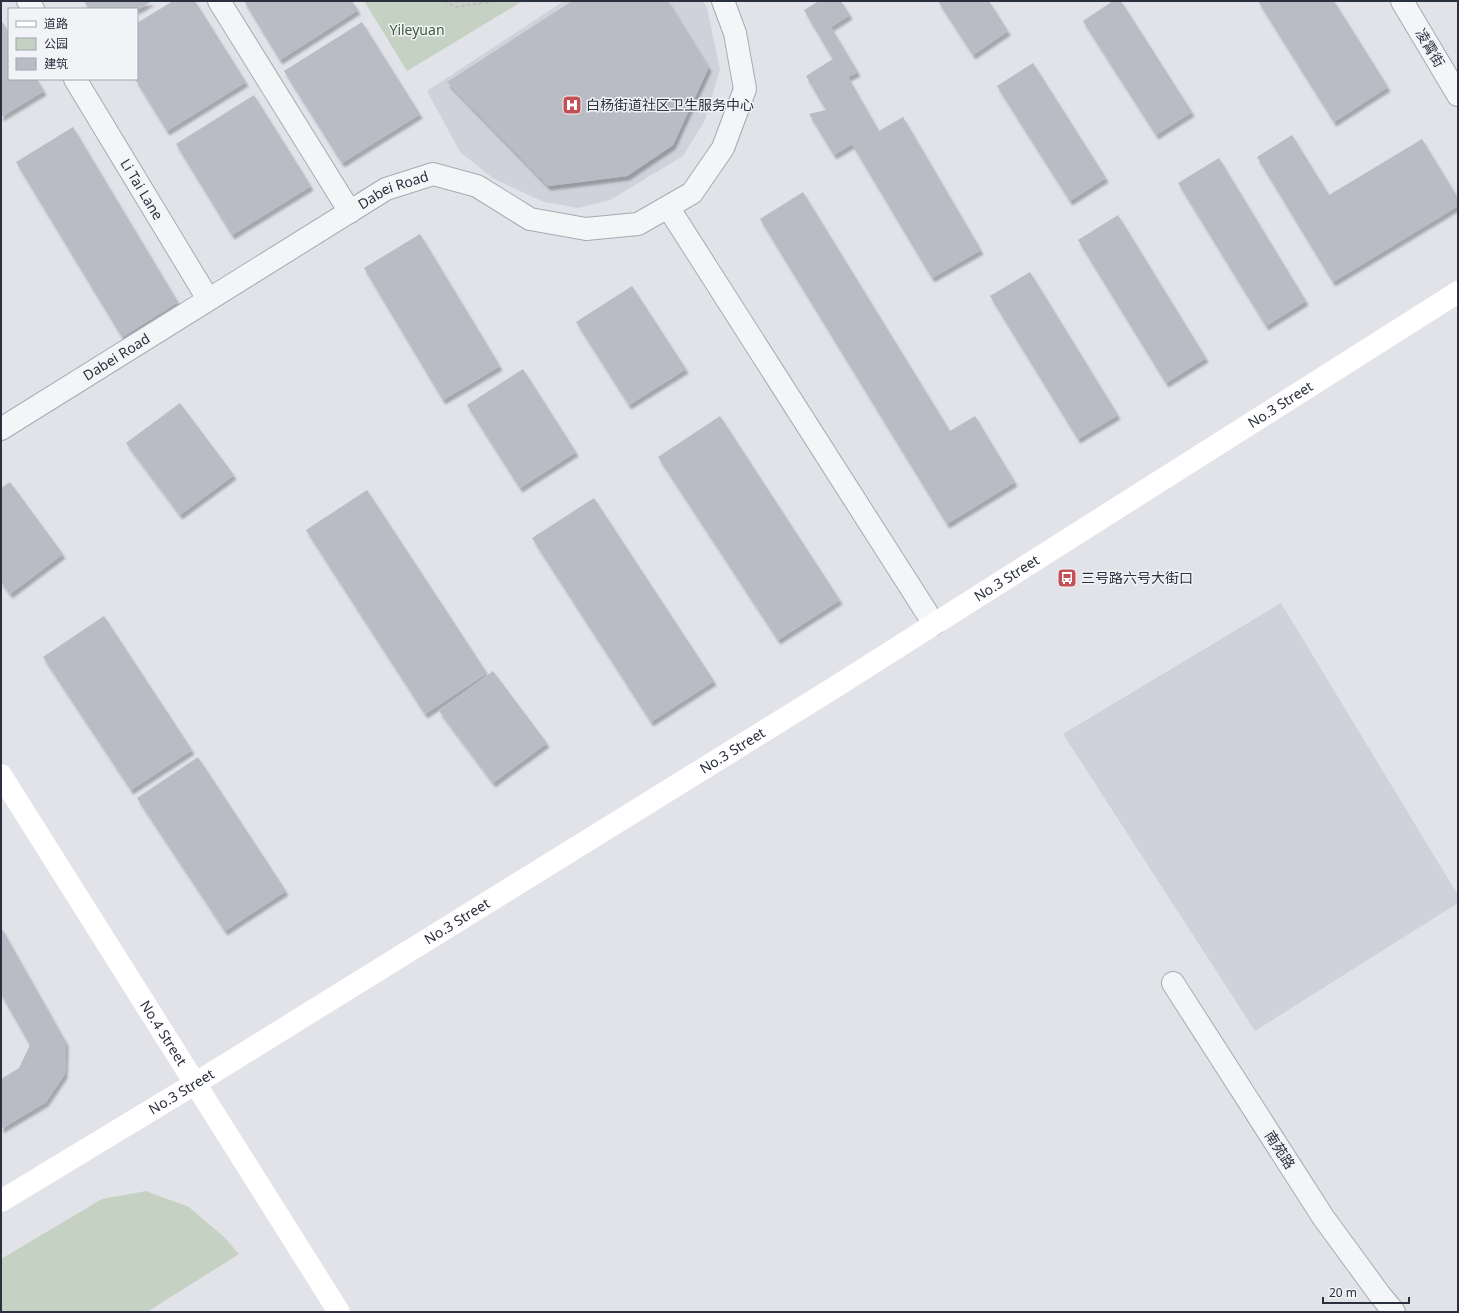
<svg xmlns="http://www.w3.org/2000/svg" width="1459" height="1313" font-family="'Noto Sans','Noto Sans SC',sans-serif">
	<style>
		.built { fill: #d0d2db }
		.green { fill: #c5d2c3 }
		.building { fill: #b9bcc5; filter: url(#shadow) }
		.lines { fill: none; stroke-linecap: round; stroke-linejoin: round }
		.street-casing { stroke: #a7aab3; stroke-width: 24 }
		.path { stroke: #bcbec3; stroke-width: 2.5; stroke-dasharray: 3 3; stroke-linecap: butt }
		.street { stroke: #f4f5f7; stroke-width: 22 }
		.secondary { stroke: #fff; stroke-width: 22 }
		.labels { text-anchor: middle; stroke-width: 3; stroke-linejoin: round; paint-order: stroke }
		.park-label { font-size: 14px; fill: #3c5a39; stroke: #f1f3f6 }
		.street-label { font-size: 14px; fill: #2b303f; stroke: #f1f3f6 }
		.poi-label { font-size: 14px; fill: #2b303f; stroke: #f1f3f6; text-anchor: start }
	</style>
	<defs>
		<filter id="shadow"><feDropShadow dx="2.5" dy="4.5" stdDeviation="1" flood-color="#0004"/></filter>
	</defs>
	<rect width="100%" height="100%" fill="#e1e3e9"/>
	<!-- built -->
	<g class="built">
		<polygon points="564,1 703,1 707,8 720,69 705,120 683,156 610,200 578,208 544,202 494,179 460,152 427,91"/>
		<polygon points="1281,603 1458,895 1458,903 1255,1031 1063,734"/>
	</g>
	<!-- green -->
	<g class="green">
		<polygon points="364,1 523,1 407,71"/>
		<polygon points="146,1191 189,1207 224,1237 239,1254 147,1312 1,1312 1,1259 102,1199"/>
	</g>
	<!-- building -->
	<g class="building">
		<polygon points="84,1 152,1 137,10 137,9 89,9"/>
		<polygon points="173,1 195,1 246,82 167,131 135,79 137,79 137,23"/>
		<polygon points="244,1 352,1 358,10 280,60"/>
		<polygon points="572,1 668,1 709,67 673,145 627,176 548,186 447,82"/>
		<polygon points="819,1 841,1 850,15 831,27 858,72 848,77 879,131 903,117 981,250 932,278 852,144 834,155 809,114 826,110 806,76 833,59 804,10"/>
		<polygon points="938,1 989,1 1008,31 973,55"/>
		<polygon points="1113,1 1121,1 1192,112 1156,135 1083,21"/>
		<polygon points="1258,1 1334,1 1388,87 1334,122"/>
		<polygon points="1,20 9,33 9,79 37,79 44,91 1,117"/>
		<polygon points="362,22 420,114 342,163 284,71"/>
		<polygon points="1033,63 1106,178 1070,201 997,86"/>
		<polygon points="254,95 311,186 232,235 176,144"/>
		<polygon points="73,127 178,302 122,337 16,162"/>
		<polygon points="1292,135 1329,195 1422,139 1458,198 1458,206 1333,282 1257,157"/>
		<polygon points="1219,158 1306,301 1266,326 1178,183"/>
		<polygon points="803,192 950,431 975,416 1015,482 947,524 760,219"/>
		<polygon points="1118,215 1206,358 1166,383 1078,240"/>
		<polygon points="420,234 500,366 443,400 364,268"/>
		<polygon points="1030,272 1118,415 1078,439 990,296"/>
		<polygon points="632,286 686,369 629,405 576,322"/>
		<polygon points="523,369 576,452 520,488 467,405"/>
		<polygon points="180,403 234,475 180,515 126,443"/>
		<polygon points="720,416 840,600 778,640 658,457"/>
		<polygon points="10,482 63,554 10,594 1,582 1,488"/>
		<polygon points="367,490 487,673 425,714 306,530"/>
		<polygon points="594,498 714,681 651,722 532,538"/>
		<polygon points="104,616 192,750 131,790 43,657"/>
		<polygon points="493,671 547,743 493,783 439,711"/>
		<polygon points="198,757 286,891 225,931 137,798"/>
		<polygon points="1,927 66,1042 65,1074 46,1102 1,1129 1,1079 19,1068 30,1045 1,994"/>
	</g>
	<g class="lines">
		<defs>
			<g id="street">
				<polyline points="28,1 33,9"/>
				<polyline points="219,1 350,212"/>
				<polyline points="1402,1 1458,95"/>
				<path id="s1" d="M 75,79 L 208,299"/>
				<polyline points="668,207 934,624"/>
				<path id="s2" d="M 1,429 L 386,189 L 433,174 L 477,186 L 530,219 L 586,229 L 638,224 L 692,193 L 723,148 L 745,89 L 735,33 L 723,1"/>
				<polyline points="1173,983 1323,1217 1380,1295 1394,1312"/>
			</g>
		</defs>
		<!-- street casing -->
		<use href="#street" class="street-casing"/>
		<!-- path -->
		<polyline class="path" points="445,1 456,7 496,1"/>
		<!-- street -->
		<use href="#street" class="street"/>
		<!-- secondary -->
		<g class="secondary">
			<path id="s3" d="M 1,775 L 339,1312"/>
			<path id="s4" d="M 1,1201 L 196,1083 L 832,689 L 1458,292"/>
		</g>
	</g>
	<!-- icons -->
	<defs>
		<symbol id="hospital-square" viewBox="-11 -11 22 22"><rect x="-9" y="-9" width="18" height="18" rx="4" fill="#c54f55" stroke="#f1f3f6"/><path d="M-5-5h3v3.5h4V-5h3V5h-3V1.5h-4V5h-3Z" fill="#fff"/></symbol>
		<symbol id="bus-square" viewBox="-11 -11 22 22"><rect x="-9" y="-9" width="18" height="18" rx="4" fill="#c54f55" stroke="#f1f3f6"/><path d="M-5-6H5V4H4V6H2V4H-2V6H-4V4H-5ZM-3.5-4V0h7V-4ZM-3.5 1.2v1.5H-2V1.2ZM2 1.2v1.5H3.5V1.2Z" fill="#fff"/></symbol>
	</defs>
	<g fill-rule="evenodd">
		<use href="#hospital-square" x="561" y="94" width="22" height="22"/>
		<use href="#bus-square" x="1056" y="567" width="22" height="22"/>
	</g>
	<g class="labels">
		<!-- park labels -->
		<g class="park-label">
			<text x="417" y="35">Yileyuan</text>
		</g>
		<!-- street labels -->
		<g class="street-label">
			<text transform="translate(1430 48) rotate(59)" y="5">凌霄街</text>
			<text dy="5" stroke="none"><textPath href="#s1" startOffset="129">Li Tai Lane</textPath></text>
			<text dy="5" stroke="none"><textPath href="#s2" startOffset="460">Dabei Road</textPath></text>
			<text dy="5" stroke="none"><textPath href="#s2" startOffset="136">Dabei Road</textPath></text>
			<text dy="5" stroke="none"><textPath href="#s4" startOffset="1507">No.3 Street</textPath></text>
			<text dy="5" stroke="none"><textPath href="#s4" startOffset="1183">No.3 Street</textPath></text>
			<text dy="5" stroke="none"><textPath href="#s4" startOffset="859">No.3 Street</textPath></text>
			<text dy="5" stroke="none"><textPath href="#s4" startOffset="535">No.3 Street</textPath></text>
			<text dy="5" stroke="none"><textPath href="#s3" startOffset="305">No.4 Street</textPath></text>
			<text dy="5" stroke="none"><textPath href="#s4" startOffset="211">No.3 Street</textPath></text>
			<text transform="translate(1280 1150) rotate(57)" y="5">南苑路</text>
		</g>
		<!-- poi labels -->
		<g class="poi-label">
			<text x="586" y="110">白杨街道社区卫生服务中心</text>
			<text x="1081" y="583">三号路六号大街口</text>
		</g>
	</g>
	<!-- border -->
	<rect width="1459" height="1313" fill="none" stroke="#2b303f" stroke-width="4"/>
	<!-- legend -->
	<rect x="8" y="8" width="130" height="72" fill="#f1f3f6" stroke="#a2a5ad"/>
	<rect x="16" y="21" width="20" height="6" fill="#ffffff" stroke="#a2a5ad"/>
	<text x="44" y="28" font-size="12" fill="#2b303f">道路</text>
	<rect x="16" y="38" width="20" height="12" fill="#c5d2c3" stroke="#a2a5ad"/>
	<text x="44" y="48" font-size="12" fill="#2b303f">公园</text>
	<rect x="16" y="58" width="20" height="12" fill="#b9bcc5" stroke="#a2a5ad"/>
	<text x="44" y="68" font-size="12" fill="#2b303f">建筑</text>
	<!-- scale -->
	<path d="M1323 1297v6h86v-6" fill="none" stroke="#2b303f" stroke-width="2"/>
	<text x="1329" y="1297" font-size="12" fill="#2b303f" stroke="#f1f3f6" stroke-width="3" paint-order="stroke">20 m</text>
</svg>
